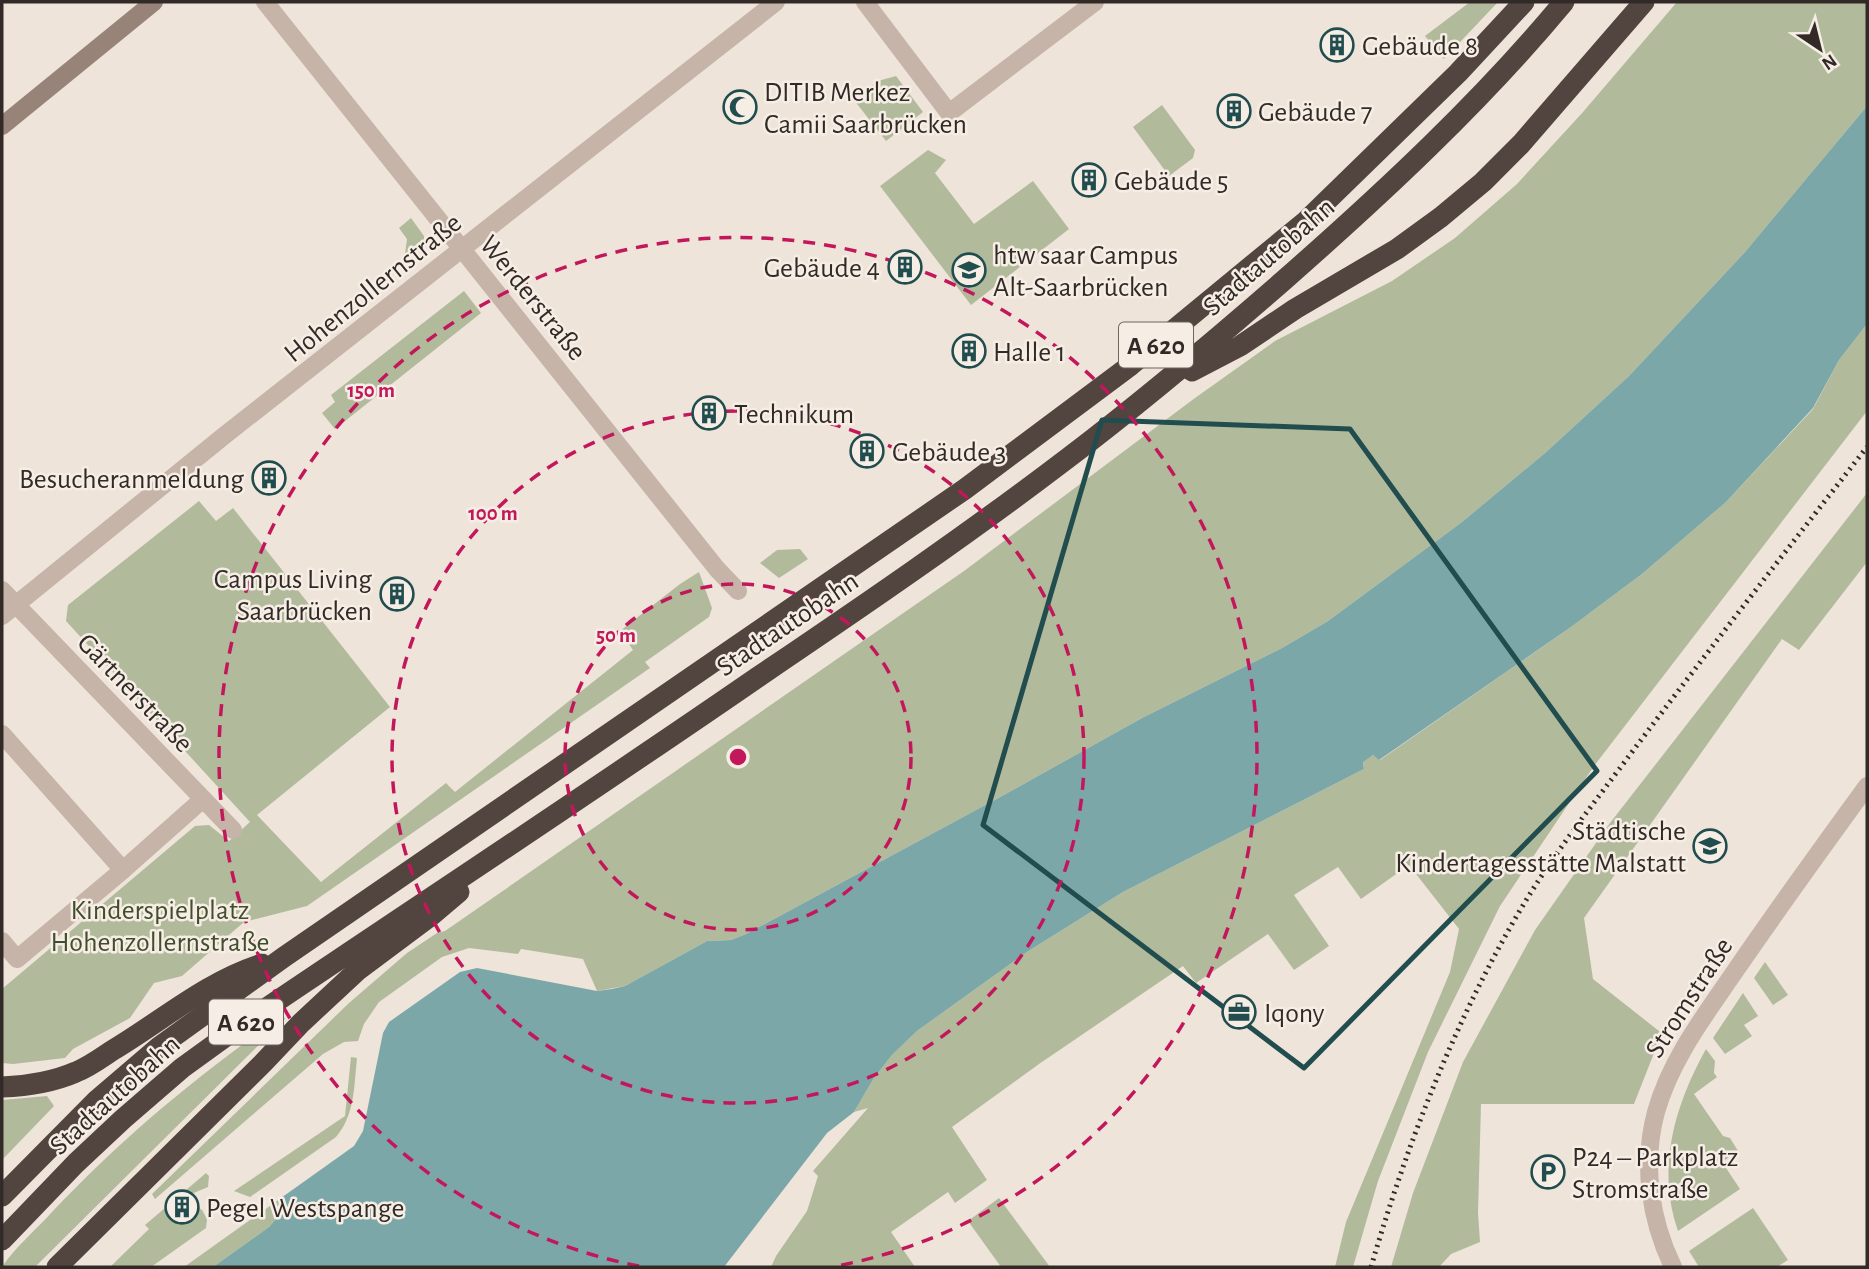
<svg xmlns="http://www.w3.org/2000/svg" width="1869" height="1269" font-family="'Alegreya Sans',sans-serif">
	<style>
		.green { fill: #b1bb9c }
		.water { fill: #7ca7a8 }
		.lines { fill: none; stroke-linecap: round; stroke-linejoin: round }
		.street { stroke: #c5b4a7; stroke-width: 18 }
		.secondary { stroke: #988379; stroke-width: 18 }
		.highway { stroke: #52443f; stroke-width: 21 }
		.rail { stroke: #322a27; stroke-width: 5; stroke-dasharray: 2 5; stroke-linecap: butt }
		.marked { fill: none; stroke: #214d4f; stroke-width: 5; stroke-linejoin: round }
		.ring { fill: none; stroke: #c2185b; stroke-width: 3.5; stroke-dasharray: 12 9 }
		.labels { text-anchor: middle; stroke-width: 5; stroke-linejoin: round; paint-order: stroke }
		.shield { fill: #f6eee5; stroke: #6d6560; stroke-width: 2 }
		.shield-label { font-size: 26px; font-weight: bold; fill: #322a27 }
		.poi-label { font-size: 28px; fill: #322a27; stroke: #f6eee5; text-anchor: start }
		.street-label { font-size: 28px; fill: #322a27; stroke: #f6eee5 }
		.park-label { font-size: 28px; fill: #424d2d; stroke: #f6eee5 }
		.centre { fill: #c2185b; stroke: #f6eee5; stroke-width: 3.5 }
		.ring-label { font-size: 21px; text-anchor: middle; font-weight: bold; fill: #c2185b; stroke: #f6eee5; stroke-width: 5; stroke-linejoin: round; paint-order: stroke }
	</style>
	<rect width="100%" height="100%" fill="#eee4da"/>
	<!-- green -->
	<g class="green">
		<polygon points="1470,2 1498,2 1444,59 1425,36"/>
		<polygon points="1677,2 1867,2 1867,106 1745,252 1629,376 1545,453 1462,522 1328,621 1282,648 1142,718 1002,796 746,934 731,940 707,941 625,986 597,991 583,959 521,949 518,954 469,948 442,957 379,1002 364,1024 358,1041 344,1042 323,1054 155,1199 152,1194 349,1003 407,953 437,933 445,931 964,571 1195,398 1275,341 1392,281 1455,238 1517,184 1583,112"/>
		<polygon points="896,76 923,112 886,141 854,100 878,81"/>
		<polygon points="1162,105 1195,150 1193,158 1169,176 1133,127"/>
		<polygon points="928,150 946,160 935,173 974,224 1033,181 1069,229 971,305 880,186"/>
		<polygon points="411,218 424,236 424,244 404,261 407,239 399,228"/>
		<polygon points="464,291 481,313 335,429 322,413 335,402 331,395"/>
		<polygon points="1867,324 1867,411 1594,766 1500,906 1428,1052 1378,1181 1353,1267 1335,1267 1346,1222 1450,972 1459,929 1409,865 1361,899 1338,867 1294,895 1329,946 1294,970 1268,934 1196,983 1183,966 1039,1064 952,1127 987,1180 955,1203 948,1192 891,1232 915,1267 771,1267 776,1256 807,1211 818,1176 813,1171 868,1108 854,1112 874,1078 892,1055 917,1031 1027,952 1123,892 1364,769 1363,761 1373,755 1380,760 1571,627 1642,574 1726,502 1813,409 1839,360"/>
		<polygon points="1867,493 1867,562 1799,650 1782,639 1584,918 1593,979 1664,1035 1654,1053 1634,1104 1481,1104 1478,1213 1480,1242 1451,1254 1439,1267 1391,1267 1413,1193 1463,1062 1535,930 1610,823"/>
		<polygon points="199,501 216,521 233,508 390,707 257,815 321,882 446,783 455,792 633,650 620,631 680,584 699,572 712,608 709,617 645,662 650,668 307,906 244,922 182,976 154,983 130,1018 73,1049 65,1058 13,1064 2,1063 2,989 195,826 209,825 229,841 250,822 66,621 68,605"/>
		<polygon points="800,549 808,559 779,578 760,563 777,550"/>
		<polygon points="1765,962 1788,995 1773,1005 1754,978"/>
		<polygon points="1743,993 1758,1016 1744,1025 1752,1036 1725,1054 1713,1038"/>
		<path d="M 283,1015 L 285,1019 L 35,1267 L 2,1267 C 14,1248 36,1230 52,1212 C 125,1135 197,1076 283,1015 Z"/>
		<path d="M 1706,1049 L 1715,1061 L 1714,1073 L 1717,1077 L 1694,1094 L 1723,1136 L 1730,1138 L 1738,1151 L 1722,1162 L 1740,1189 L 1678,1231 C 1656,1167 1675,1105 1706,1049 Z"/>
		<path d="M 351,1057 L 357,1058 C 354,1086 355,1115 336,1137 L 250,1197 L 234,1191 L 345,1116 Z"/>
		<polygon points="47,1096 54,1106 2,1160 2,1100"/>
		<polygon points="206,1173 209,1176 208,1187 177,1200 175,1208 179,1213 186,1212 188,1205 183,1200 186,1199 202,1210 207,1219 206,1228 151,1267 110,1267 149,1229 145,1225"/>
		<polygon points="281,1198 280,1214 269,1227 213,1267 184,1267"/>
		<polygon points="999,1198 1050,1267 1001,1267 968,1221"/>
		<polygon points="1753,1208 1788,1260 1777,1267 1699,1267 1689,1251"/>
	</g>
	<!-- water -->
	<polygon class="water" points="1867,106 1867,324 1839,360 1813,408 1726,502 1642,574 1571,627 1379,760 1373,755 1363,762 1364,769 1123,892 1027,952 917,1031 892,1055 874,1078 854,1112 827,1133 724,1267 213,1267 269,1227 280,1214 281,1198 354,1146 363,1131 383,1033 389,1022 460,972 477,968 597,991 612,989 625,986 707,941 731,940 746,934 1002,796 1142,718 1282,648 1328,621 1462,522 1545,453 1629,376 1745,252"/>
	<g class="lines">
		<!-- street -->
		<g class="street">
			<polyline points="265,2 717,569 738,591"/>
			<polyline points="865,2 949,113 1095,2"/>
			<polyline points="2,590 233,830"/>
			<polyline points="2,616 225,435 776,2"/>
			<polyline points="2,734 123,870"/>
			<polyline points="2,941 17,959 123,870 203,799"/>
			<path d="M 1673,1267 C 1650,1219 1642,1164 1656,1112 C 1670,1062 1702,1019 1731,977 C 1775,913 1821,849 1867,786"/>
		</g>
		<!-- secondary -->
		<polyline class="secondary" points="2,126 154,2"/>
		<!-- highway -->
		<g class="highway">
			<polyline points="1192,371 1240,346 1295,309 1397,249 1441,217 1483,182 1521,144 1644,2"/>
			<path d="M 2,1087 C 27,1086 53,1082 76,1072 C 89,1067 101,1058 113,1050 C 163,1020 206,982 262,964"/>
			<polyline points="2,1196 97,1100 159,1047 284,957 965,489 1131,365 1306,221 1458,73 1524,2"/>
			<path d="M 2,1240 L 76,1163 L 123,1119 L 182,1068 L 240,1026 C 413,909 587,795 758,677 C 863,606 967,535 1068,458 C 1142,402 1213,342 1283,281 C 1382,194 1480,103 1564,2"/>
			<polyline points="57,1267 264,1062 301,1023 358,970 433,914 459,892"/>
		</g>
		<!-- rail -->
		<path class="rail" d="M 1371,1267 C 1407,1144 1454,1023 1519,912 C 1553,854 1595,802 1635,748 C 1711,647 1789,547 1867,447"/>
	</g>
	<!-- marked area -->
	<path class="marked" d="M 1102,420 L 1350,429 L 1597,771 L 1304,1068 L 983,825 Z"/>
	<!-- distance rings -->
	<g class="ring">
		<circle cx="738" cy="757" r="173"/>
		<circle cx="738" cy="757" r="346"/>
		<path d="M639 1266A519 519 0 1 1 837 1266"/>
	</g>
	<!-- icons -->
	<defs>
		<symbol id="building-ring" viewBox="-11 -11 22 22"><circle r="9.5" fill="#f6eee5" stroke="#214d4f" stroke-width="1.5"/><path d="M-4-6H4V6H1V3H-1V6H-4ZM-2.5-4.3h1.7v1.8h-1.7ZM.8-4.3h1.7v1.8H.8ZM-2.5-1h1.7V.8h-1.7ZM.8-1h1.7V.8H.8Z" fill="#214d4f"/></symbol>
		<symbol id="mosque-ring" viewBox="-11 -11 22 22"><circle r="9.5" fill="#f6eee5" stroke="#214d4f" stroke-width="1.5"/><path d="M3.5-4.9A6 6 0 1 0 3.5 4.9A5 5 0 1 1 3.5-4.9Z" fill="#214d4f"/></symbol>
		<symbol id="university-ring" viewBox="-11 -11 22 22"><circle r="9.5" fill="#f6eee5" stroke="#214d4f" stroke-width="1.5"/><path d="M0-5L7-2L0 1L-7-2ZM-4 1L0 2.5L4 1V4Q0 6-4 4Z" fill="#214d4f"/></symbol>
		<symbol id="school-ring" viewBox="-11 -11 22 22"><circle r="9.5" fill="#f6eee5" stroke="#214d4f" stroke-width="1.5"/><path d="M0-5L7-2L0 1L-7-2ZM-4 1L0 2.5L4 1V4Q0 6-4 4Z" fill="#214d4f"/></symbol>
		<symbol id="office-ring" viewBox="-11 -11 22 22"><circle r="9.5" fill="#f6eee5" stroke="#214d4f" stroke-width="1.5"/><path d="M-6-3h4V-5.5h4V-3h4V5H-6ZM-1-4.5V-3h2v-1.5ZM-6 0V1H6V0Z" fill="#214d4f"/></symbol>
		<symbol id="parking-ring" viewBox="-11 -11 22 22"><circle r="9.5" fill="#f6eee5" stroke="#214d4f" stroke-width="1.5"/><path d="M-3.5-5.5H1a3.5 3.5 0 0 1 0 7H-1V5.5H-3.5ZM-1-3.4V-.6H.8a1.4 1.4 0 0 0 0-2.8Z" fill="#214d4f"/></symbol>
	</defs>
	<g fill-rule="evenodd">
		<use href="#building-ring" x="1318" y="26" width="38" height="38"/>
		<use href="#mosque-ring" x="721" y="88" width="38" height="38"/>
		<use href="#building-ring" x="1215" y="92" width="38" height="38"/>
		<use href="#building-ring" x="1070" y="161" width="38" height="38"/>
		<use href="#building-ring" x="886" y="248" width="38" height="38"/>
		<use href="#university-ring" x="950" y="251" width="38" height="38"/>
		<use href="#building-ring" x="950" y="332" width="38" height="38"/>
		<use href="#building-ring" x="690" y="394" width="38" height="38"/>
		<use href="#building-ring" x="848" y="432" width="38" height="38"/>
		<use href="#building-ring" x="250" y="459" width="38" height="38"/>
		<use href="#building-ring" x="378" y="575" width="38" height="38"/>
		<use href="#school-ring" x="1691" y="827" width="38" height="38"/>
		<use href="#office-ring" x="1220" y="993" width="38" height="38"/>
		<use href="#parking-ring" x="1529" y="1153" width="38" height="38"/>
		<use href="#building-ring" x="163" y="1188" width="38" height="38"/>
	</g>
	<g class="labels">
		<!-- shield labels -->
		<g class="shield">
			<rect x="1119" y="322.5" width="74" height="45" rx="5"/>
			<rect x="209" y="999.5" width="74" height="45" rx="5"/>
		</g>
		<g class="shield-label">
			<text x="1156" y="354">A 620</text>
			<text x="246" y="1031">A 620</text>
		</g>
		<!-- poi labels -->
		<g class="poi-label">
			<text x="1362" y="55">Gebäude 8</text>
			<text x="764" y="101">DITIB Merkez<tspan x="764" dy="32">Camii Saarbrücken</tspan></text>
			<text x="1258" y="121">Gebäude 7</text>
			<text x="1114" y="190">Gebäude 5</text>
			<text x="993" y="264">htw saar Campus<tspan x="993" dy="32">Alt-Saarbrücken</tspan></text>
			<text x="880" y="277" text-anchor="end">Gebäude 4</text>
			<text x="993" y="361">Halle 1</text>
			<text x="734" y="423">Technikum</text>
			<text x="892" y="461">Gebäude 3</text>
			<text x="244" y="488" text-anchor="end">Besucheranmeldung</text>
			<text x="372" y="588" text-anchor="end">Campus Living<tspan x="372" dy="32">Saarbrücken</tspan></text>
			<text x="1686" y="840" text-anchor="end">Städtische<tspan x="1686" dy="32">Kindertagesstätte Malstatt</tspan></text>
			<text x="1264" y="1022">Iqony</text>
			<text x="1572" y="1166">P24 – Parkplatz<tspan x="1572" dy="32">Stromstraße</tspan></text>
			<text x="206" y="1217">Pegel Westspange</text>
		</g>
		<!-- street labels -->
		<g class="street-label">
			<text transform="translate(1268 256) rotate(-41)" y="10">Stadtautobahn</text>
			<text transform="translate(372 287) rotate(-39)" y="10">Hohenzollernstraße</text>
			<text transform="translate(534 297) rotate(51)" y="10">Werderstraße</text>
			<text transform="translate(787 623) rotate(-34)" y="10">Stadtautobahn</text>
			<text transform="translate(136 692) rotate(46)" y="10">Gärtnerstraße</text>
			<text transform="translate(1688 997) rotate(-57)" y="10">Stromstraße</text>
			<text transform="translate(114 1094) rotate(-42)" y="10">Stadtautobahn</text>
		</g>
		<!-- park labels -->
		<g class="park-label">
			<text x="160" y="919">Kinderspielplatz<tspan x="160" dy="32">Hohenzollernstraße</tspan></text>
		</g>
	</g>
	<circle cx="738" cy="757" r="10" class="centre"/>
	<g class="ring-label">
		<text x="371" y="397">150 m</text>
		<text x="493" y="520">100 m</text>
		<text x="616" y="642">50 m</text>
	</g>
	<!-- border -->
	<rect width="1869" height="1269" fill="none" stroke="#322a27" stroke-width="7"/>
	<!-- north arrow -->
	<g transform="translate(1820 49) rotate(145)" stroke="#f6eee5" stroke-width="5" paint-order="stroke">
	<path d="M0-5L12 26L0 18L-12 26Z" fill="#322a27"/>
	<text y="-10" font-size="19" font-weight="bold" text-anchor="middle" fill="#322a27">N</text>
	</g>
</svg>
